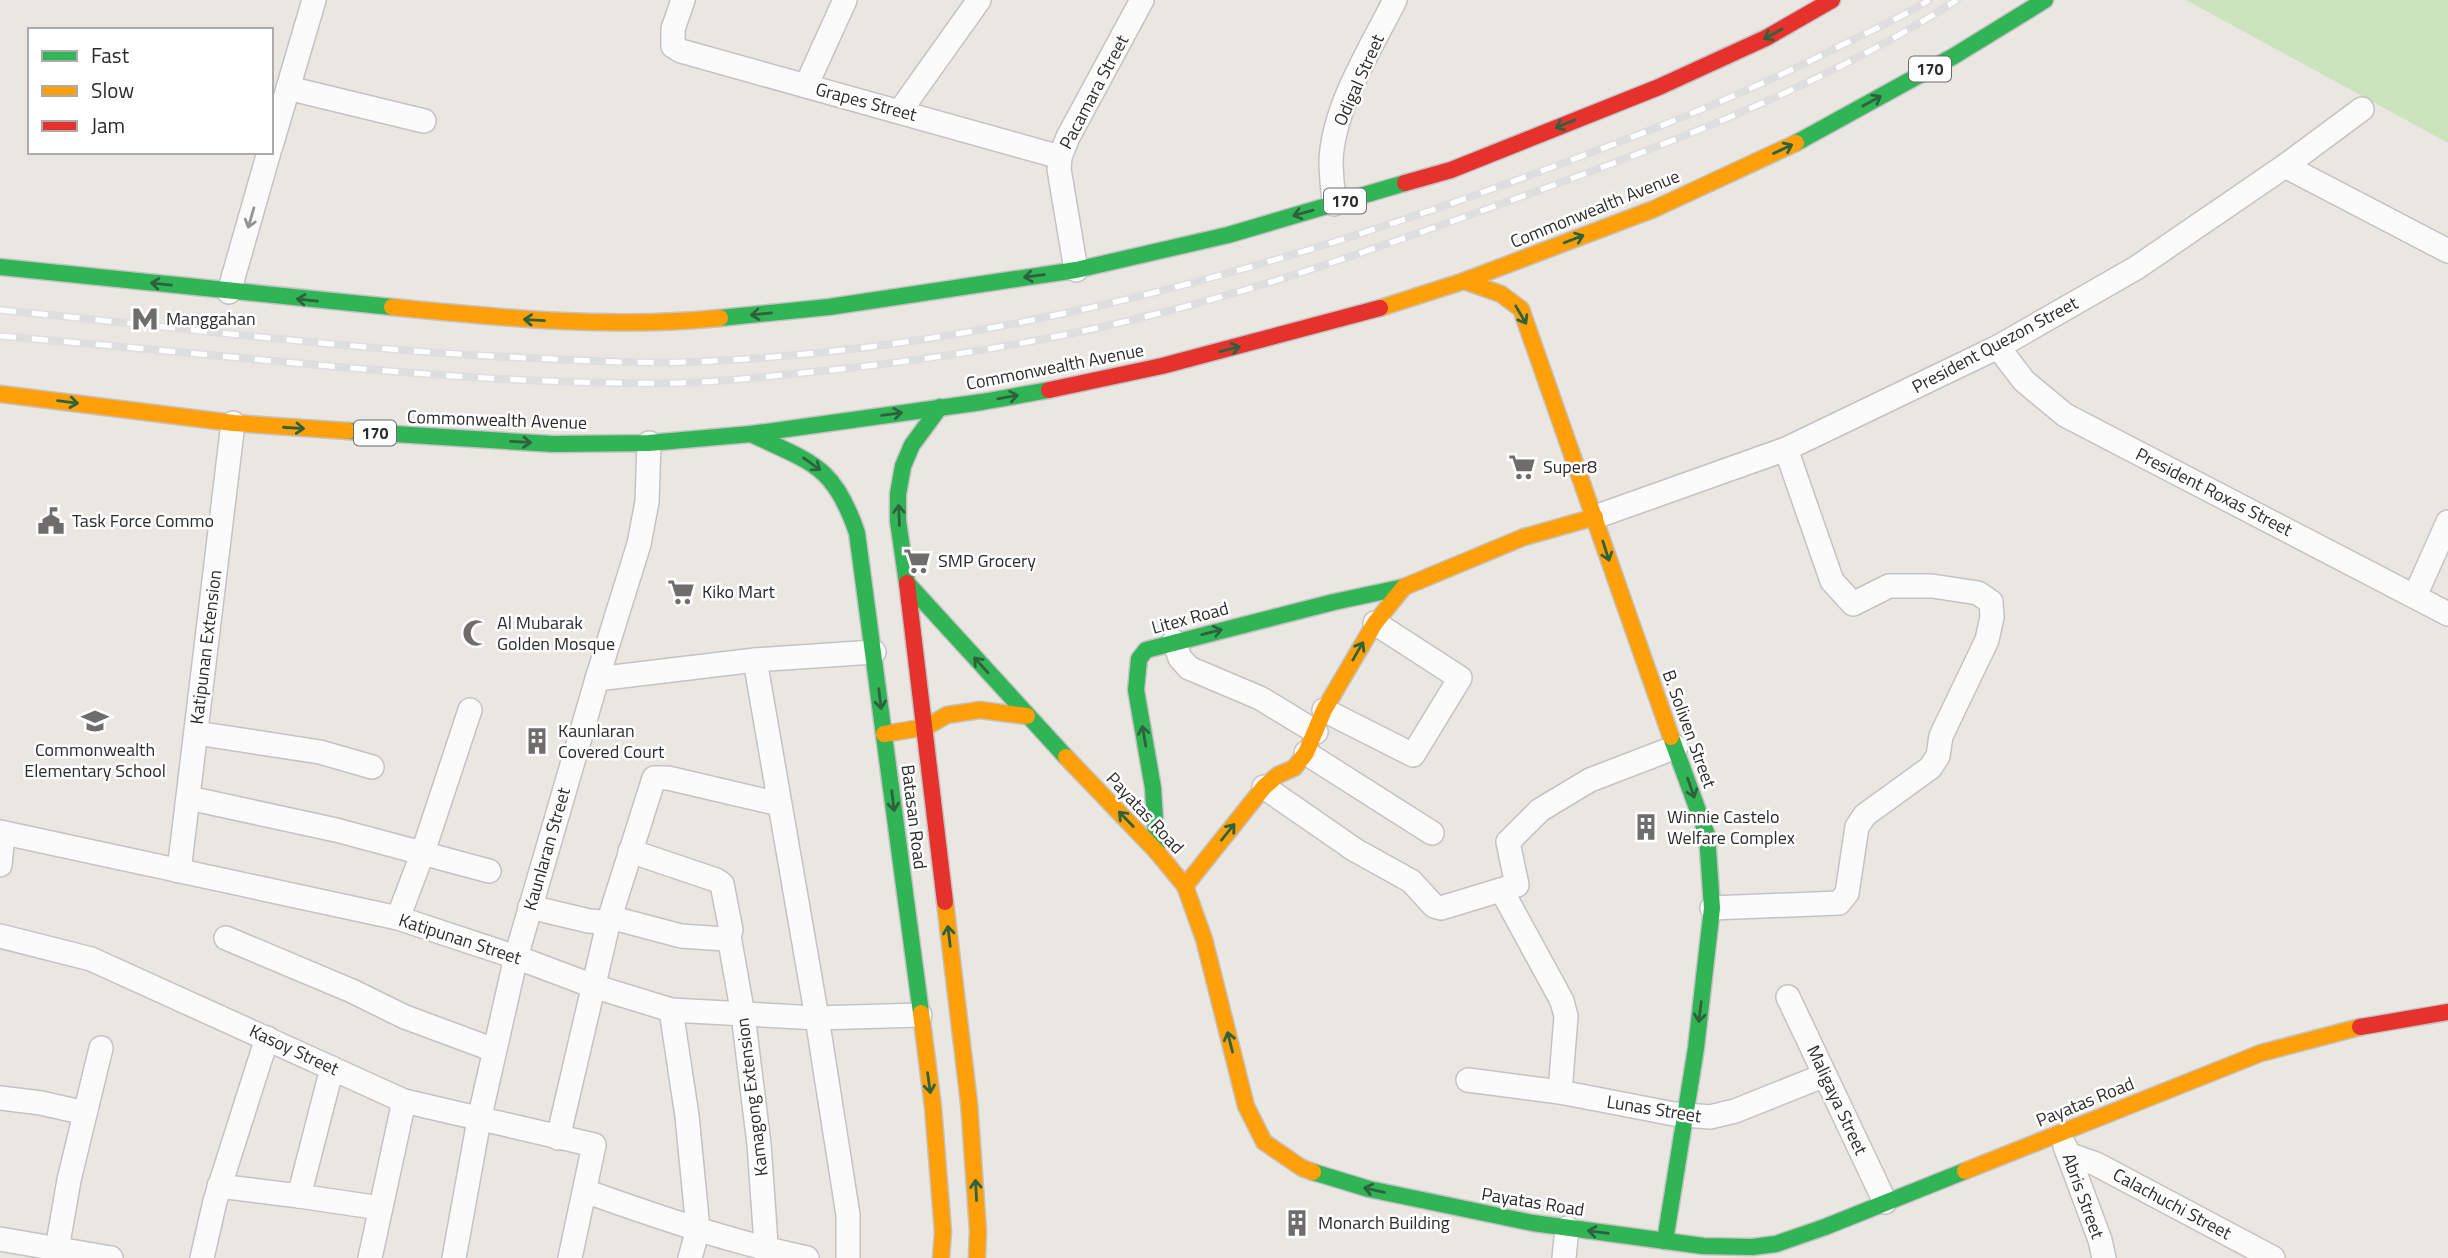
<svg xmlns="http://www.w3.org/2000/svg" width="2448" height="1258" font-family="'Titillium Web',sans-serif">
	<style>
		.green { fill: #cce4bd }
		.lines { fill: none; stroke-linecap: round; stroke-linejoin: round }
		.street-casing { stroke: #c4c3c3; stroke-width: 26 }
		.fast-casing { stroke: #c4c3c3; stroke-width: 19 }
		.slow-casing { stroke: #c4c3c3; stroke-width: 19 }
		.jam-casing { stroke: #c4c3c3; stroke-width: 19 }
		.street { stroke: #fcfbfb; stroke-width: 23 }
		.fast { stroke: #30b455; stroke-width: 16 }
		.slow { stroke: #ff9f0a; stroke-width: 16 }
		.jam { stroke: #e5322d; stroke-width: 16 }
		.rail-casing { stroke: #dfdedf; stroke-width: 8 }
		.rail { stroke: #fff; stroke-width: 5; stroke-dasharray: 16; stroke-linecap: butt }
		.oneway { stroke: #2e623c }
		.oneway2 { stroke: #949494 }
		.labels { text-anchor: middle; stroke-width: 5; stroke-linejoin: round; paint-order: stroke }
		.shield { fill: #fff; stroke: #6b6b6b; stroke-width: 2 }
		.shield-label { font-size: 16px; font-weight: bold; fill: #2c2c2c }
		.street-label { font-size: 18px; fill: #2c2c2c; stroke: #fff }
		.poi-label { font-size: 18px; fill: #2c2c2c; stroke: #fff; text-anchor: start }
	</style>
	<rect width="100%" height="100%" fill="#eae7e2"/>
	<!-- green -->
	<polygon class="green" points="2186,0 2448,0 2448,143"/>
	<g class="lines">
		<defs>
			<g id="street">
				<polyline points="683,0 673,29 673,46 681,51 1060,157"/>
				<polyline points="806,86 845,0"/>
				<polyline points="288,88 424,121"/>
				<polyline points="900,111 979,0"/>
				<polyline points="271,146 314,0"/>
				<polyline points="2285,166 2448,251"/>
				<path d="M 1334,204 C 1333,190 1331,175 1331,161 C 1333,107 1371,48 1395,0"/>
				<polyline points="1076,270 1059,169 1060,157 1068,137 1142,0"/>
				<polyline points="229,292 269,152"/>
				<polyline points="1998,347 2024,381 2065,415 2448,614"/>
				<polyline points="1595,517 1786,449 1998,347 2136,268 2285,166 2362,109"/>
				<polyline points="2415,596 2448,522"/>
				<polyline points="1174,641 1180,658 1189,668 1260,698 1316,732"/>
				<polyline points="755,660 817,1018 848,1215 848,1258"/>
				<polyline points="597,679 755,660 874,652"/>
				<polyline points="1324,710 1413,755 1460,678 1375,623"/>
				<polyline points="196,733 320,752 372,767"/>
				<polyline points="1306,753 1432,833"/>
				<polyline points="1264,787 1355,850 1411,881 1434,906 1441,908 1517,885 1508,842 1540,810 1590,780 1676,747"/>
				<polyline points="189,798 336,830 489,871"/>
				<polyline points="0,832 398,918 516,957 593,986 671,1010 817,1018 920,1015"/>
				<polyline points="0,865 3,833"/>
				<polyline points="179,871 233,423"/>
				<polyline points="530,907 589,921 602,922 617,919 681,936 725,939 729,936 731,930 722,884 716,880 630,851"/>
				<polyline points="1712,908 1839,903 1847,893 1857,827 1865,815 1930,768 1938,756 1941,736 1987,640 1992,617 1991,602 1978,593 1932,586 1889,586 1853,604 1832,581 1786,449"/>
				<polyline points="398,918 423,852 470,710"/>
				<polyline points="0,936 91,959 404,1101 594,1145 570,1258"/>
				<polyline points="729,936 743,1015 759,1144 767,1258"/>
				<polyline points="226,938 352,991 405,1017 494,1050"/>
				<polyline points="1788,997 1885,1202"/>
				<polyline points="671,1010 687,1116 698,1229 690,1258"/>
				<polyline points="1468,1080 1560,1092 1566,1016 1562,1001 1502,891"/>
				<polyline points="1560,1092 1674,1114 1710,1117 1735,1111 1825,1075"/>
				<polyline points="0,1098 41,1103 85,1113"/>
				<polyline points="558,1138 609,920 654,778 668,778 779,804"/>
				<polyline points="2065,1146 2100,1240 2104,1258"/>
				<polyline points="2068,1154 2096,1164 2273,1258"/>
				<polyline points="219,1186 299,1196 380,1208"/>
				<path d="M 585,1191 C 658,1217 731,1242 807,1258"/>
				<polyline points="299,1196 332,1068"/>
				<polyline points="0,1239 111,1258"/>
				<polyline points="57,1249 69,1180 101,1048"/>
				<polyline points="202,1258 215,1201 267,1038"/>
				<polyline points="370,1258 404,1101"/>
				<polyline points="454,1258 479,1120 516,957 597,679 639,544 647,502 649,443"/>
				<polyline points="1564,1258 1567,1228"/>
			</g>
			<g id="fast">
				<polyline points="1796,143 1954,56 2045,0"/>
				<polyline points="0,267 392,307"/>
				<polyline points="720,318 829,307 1076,270 1228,235 1405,183"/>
				<polyline points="940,407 912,445 903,466 898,494 898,521 907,583 1066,757"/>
				<polyline points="348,431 553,444 649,443 751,434 982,402 1049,390"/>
				<path d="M 751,434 C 812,463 834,465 857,533 L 921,1013"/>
				<polyline points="1157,852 1153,788 1136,690 1139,659 1146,650 1334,602 1404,587"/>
				<polyline points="1313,1172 1369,1189 1533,1223 1703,1246 1752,1247 1776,1244 1825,1227 1965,1171"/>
				<polyline points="1665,1241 1696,1048 1712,908 1707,835 1671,737"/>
			</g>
			<g id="slow">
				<polyline points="1464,281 1501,294 1521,309 1671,737"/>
				<path d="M 392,307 C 502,318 610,329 720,318"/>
				<polyline points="1380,308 1464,281 1654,209 1796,143"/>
				<polyline points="0,394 233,423 348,431"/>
				<polyline points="884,734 926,727 947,715 980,710 1027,716"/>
				<polyline points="1066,757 1157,852 1185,886 1204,939 1246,1106 1264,1142 1302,1168 1313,1172"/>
				<polyline points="1185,886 1264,787 1278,775 1294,768 1306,753 1324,710 1375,623 1404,587 1524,537 1595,517"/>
				<polyline points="945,902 969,1103 978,1231 977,1258"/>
				<polyline points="921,1013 933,1107 943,1232 941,1258"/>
				<polyline points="1965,1171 2261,1053 2360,1027"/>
			</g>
			<g id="jam">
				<polyline points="1405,183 1451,170 1659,87 1766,38 1832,0"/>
				<polyline points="1049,390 1162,366 1380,308"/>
				<polyline points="907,583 945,902"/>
				<polyline points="2360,1027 2448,1012"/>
			</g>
		</defs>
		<!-- street casing -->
		<use href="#street" class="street-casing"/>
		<!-- fast casing -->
		<use href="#fast" class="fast-casing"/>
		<!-- slow casing -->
		<use href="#slow" class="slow-casing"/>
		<!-- jam casing -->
		<use href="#jam" class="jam-casing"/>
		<!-- street -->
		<use href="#street" class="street"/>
		<!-- fast -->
		<use href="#fast" class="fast"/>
		<!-- slow -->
		<use href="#slow" class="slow"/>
		<!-- jam -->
		<use href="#jam" class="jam"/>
		<defs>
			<g id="rail">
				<path d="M 0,310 C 176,327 352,350 528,358 C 582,360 635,364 689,362 C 974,351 1250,277 1517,180 C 1627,140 1736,99 1840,46 C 1870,31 1901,18 1929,0"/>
				<path d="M 0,336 C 95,344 189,353 284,362 C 416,374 548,385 680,383 C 724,382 769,376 812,372 C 923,361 1035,344 1144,317 C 1269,287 1391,243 1512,200 C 1666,145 1820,88 1957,0"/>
			</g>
		</defs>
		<!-- rail casing -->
		<use href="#rail" class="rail-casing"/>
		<!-- rail -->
		<use href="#rail" class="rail"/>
	</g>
	<!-- one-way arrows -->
	<defs><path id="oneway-shaft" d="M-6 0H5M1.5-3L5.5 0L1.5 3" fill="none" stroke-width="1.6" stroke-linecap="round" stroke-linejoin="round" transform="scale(1.75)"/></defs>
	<g class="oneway">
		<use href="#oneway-shaft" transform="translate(1773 34) rotate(151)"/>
		<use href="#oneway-shaft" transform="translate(1872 101) rotate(-29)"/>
		<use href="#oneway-shaft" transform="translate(1565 124) rotate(158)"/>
		<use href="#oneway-shaft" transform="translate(1783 149) rotate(-25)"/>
		<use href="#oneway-shaft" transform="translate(1303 213) rotate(164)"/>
		<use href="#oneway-shaft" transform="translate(1574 239) rotate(-21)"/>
		<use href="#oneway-shaft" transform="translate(1034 276) rotate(172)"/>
		<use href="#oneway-shaft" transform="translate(161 284) rotate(-174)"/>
		<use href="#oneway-shaft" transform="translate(307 300) rotate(-174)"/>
		<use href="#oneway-shaft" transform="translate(761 314) rotate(174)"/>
		<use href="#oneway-shaft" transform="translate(1521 315) rotate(60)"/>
		<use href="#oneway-shaft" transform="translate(534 320) rotate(-177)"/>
		<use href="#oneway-shaft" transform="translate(1230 349) rotate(-14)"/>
		<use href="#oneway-shaft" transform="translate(1008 397) rotate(-10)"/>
		<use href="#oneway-shaft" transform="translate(68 402) rotate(7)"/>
		<use href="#oneway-shaft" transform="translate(892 414) rotate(-8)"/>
		<use href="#oneway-shaft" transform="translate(294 428) rotate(4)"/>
		<use href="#oneway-shaft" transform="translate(521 442) rotate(3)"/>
		<use href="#oneway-shaft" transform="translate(812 464) rotate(36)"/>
		<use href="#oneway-shaft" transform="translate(899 515) rotate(-92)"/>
		<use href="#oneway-shaft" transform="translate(1606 551) rotate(72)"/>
		<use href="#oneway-shaft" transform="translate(1212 632) rotate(-14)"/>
		<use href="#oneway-shaft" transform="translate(1358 651) rotate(-60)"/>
		<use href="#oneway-shaft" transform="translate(981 665) rotate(-132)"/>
		<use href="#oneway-shaft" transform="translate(880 699) rotate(83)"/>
		<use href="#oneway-shaft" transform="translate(1144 736) rotate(-100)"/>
		<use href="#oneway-shaft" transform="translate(1691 788) rotate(71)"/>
		<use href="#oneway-shaft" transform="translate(893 801) rotate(83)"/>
		<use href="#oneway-shaft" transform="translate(1126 819) rotate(-134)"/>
		<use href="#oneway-shaft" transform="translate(1228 832) rotate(-51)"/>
		<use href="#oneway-shaft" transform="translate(949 936) rotate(-97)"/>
		<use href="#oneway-shaft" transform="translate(1700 1012) rotate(97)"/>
		<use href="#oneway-shaft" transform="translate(1230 1042) rotate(-104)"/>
		<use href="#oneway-shaft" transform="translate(929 1083) rotate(82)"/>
		<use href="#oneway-shaft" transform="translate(976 1190) rotate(-93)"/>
		<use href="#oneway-shaft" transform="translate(1374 1190) rotate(-167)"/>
		<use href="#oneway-shaft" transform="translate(1598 1232) rotate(-173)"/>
	</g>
	<use class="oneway2" href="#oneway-shaft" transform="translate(251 218) rotate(106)"/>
	<!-- icons -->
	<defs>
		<symbol id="metro-bare" viewBox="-9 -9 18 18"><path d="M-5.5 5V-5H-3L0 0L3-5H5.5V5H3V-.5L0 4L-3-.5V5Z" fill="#6e6d6c" stroke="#fff" stroke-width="2.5" paint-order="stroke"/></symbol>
		<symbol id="supermarket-bare" viewBox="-9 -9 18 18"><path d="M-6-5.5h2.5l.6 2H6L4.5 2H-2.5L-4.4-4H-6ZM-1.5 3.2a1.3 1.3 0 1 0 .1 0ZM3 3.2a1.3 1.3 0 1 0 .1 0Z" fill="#6e6d6c" stroke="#fff" stroke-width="2.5" paint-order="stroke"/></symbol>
		<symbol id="civic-bare" viewBox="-9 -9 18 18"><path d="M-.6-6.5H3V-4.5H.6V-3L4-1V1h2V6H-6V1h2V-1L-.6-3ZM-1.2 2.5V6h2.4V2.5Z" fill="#6e6d6c" stroke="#fff" stroke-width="2.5" paint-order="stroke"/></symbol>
		<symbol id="mosque-bare" viewBox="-9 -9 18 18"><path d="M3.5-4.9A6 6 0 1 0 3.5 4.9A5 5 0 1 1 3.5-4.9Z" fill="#6e6d6c" stroke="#fff" stroke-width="2.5" paint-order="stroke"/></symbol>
		<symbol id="school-bare" viewBox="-9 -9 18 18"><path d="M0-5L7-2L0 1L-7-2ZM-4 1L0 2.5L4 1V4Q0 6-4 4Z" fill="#6e6d6c" stroke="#fff" stroke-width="2.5" paint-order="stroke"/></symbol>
		<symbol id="building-bare" viewBox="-9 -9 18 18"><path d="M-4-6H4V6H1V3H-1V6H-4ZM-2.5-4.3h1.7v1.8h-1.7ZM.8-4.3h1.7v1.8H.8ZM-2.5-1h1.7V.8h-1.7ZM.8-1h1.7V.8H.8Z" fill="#6e6d6c" stroke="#fff" stroke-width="2.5" paint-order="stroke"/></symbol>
	</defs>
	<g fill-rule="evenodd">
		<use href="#metro-bare" x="126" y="300" width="38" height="38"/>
		<use href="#supermarket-bare" x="1503" y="448" width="38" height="38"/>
		<use href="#civic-bare" x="32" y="502" width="38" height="38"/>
		<use href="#supermarket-bare" x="898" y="542" width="38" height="38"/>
		<use href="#supermarket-bare" x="662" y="573" width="38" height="38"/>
		<use href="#mosque-bare" x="457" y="614" width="38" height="38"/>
		<use href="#school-bare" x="76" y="702" width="38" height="38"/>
		<use href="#building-bare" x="518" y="722" width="38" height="38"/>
		<use href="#building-bare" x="1627" y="808" width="38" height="38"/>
		<use href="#building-bare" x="1278" y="1204" width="38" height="38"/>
	</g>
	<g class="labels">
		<!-- shield labels -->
		<g class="shield">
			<rect x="1909" y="56.5" width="42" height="25" rx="5"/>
			<rect x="1324" y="188.5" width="42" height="25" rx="5"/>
			<rect x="354" y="420.5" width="42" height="25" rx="5"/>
		</g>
		<g class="shield-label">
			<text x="1930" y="75">170</text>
			<text x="1345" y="207">170</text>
			<text x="375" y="439">170</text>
		</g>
		<!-- street labels -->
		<g class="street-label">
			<text transform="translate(1359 80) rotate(-66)" y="6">Odigal Street</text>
			<text transform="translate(1094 92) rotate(-62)" y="6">Pacamara Street</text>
			<text transform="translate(866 102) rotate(15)" y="6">Grapes Street</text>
			<text transform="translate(1595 209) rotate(-22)" y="6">Commonwealth Avenue</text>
			<text transform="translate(1995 345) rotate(-28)" y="6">President Quezon Street</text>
			<text transform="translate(1055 367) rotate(-11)" y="6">Commonwealth Avenue</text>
			<text transform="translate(497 420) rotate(2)" y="6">Commonwealth Avenue</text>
			<text transform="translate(2214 492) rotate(27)" y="6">President Roxas Street</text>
			<text transform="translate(1190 618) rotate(-15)" y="6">Litex Road</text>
			<text transform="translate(206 647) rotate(-83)" y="6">Katipunan Extension</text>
			<text transform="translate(1689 729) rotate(70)" y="6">B. Soliven Street</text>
			<text transform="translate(1145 813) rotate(47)" y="6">Payatas Road</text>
			<text transform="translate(914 817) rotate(83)" y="6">Batasan Road</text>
			<text transform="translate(547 849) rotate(-74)" y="6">Kaunlaran Street</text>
			<text transform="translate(460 939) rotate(18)" y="6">Katipunan Street</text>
			<text transform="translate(294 1050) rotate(25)" y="6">Kasoy Street</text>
			<text transform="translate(752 1097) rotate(-97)" y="6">Kamagong Extension</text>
			<text transform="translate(1837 1100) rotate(65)" y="6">Maligaya Street</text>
			<text transform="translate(2085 1102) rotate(-22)" y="6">Payatas Road</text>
			<text transform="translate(1654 1109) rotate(9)" y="6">Lunas Street</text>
			<text transform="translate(2083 1196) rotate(70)" y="6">Abris Street</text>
			<text transform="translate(1533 1202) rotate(9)" y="6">Payatas Road</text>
			<text transform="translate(2172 1204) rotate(28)" y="6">Calachuchi Street</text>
		</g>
		<!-- poi labels -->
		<g class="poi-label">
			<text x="166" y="325">Manggahan</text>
			<text x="1543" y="473">Super8</text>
			<text x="72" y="527">Task Force Commo</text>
			<text x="938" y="567">SMP Grocery</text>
			<text x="702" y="598">Kiko Mart</text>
			<text x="497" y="629">Al Mubarak<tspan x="497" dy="21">Golden Mosque</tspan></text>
			<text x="558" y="737">Kaunlaran<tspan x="558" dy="21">Covered Court</tspan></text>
			<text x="95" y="756" text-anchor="middle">Commonwealth<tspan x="95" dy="21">Elementary School</tspan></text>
			<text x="1667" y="823">Winnie Castelo<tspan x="1667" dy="21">Welfare Complex</tspan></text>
			<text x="1318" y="1229">Monarch Building</text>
		</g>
	</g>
	<!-- legend -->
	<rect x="28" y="28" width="245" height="126" fill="#ffffff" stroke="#ababab" stroke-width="2"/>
	<rect x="42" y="51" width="35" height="10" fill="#30b455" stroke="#ababab" stroke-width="2"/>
	<text x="91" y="63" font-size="21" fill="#2c2c2c">Fast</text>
	<rect x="42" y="86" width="35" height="10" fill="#ff9f0a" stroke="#ababab" stroke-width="2"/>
	<text x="91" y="98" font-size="21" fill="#2c2c2c">Slow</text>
	<rect x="42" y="121" width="35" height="10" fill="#e5322d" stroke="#ababab" stroke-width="2"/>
	<text x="91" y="133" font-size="21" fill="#2c2c2c">Jam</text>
</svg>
